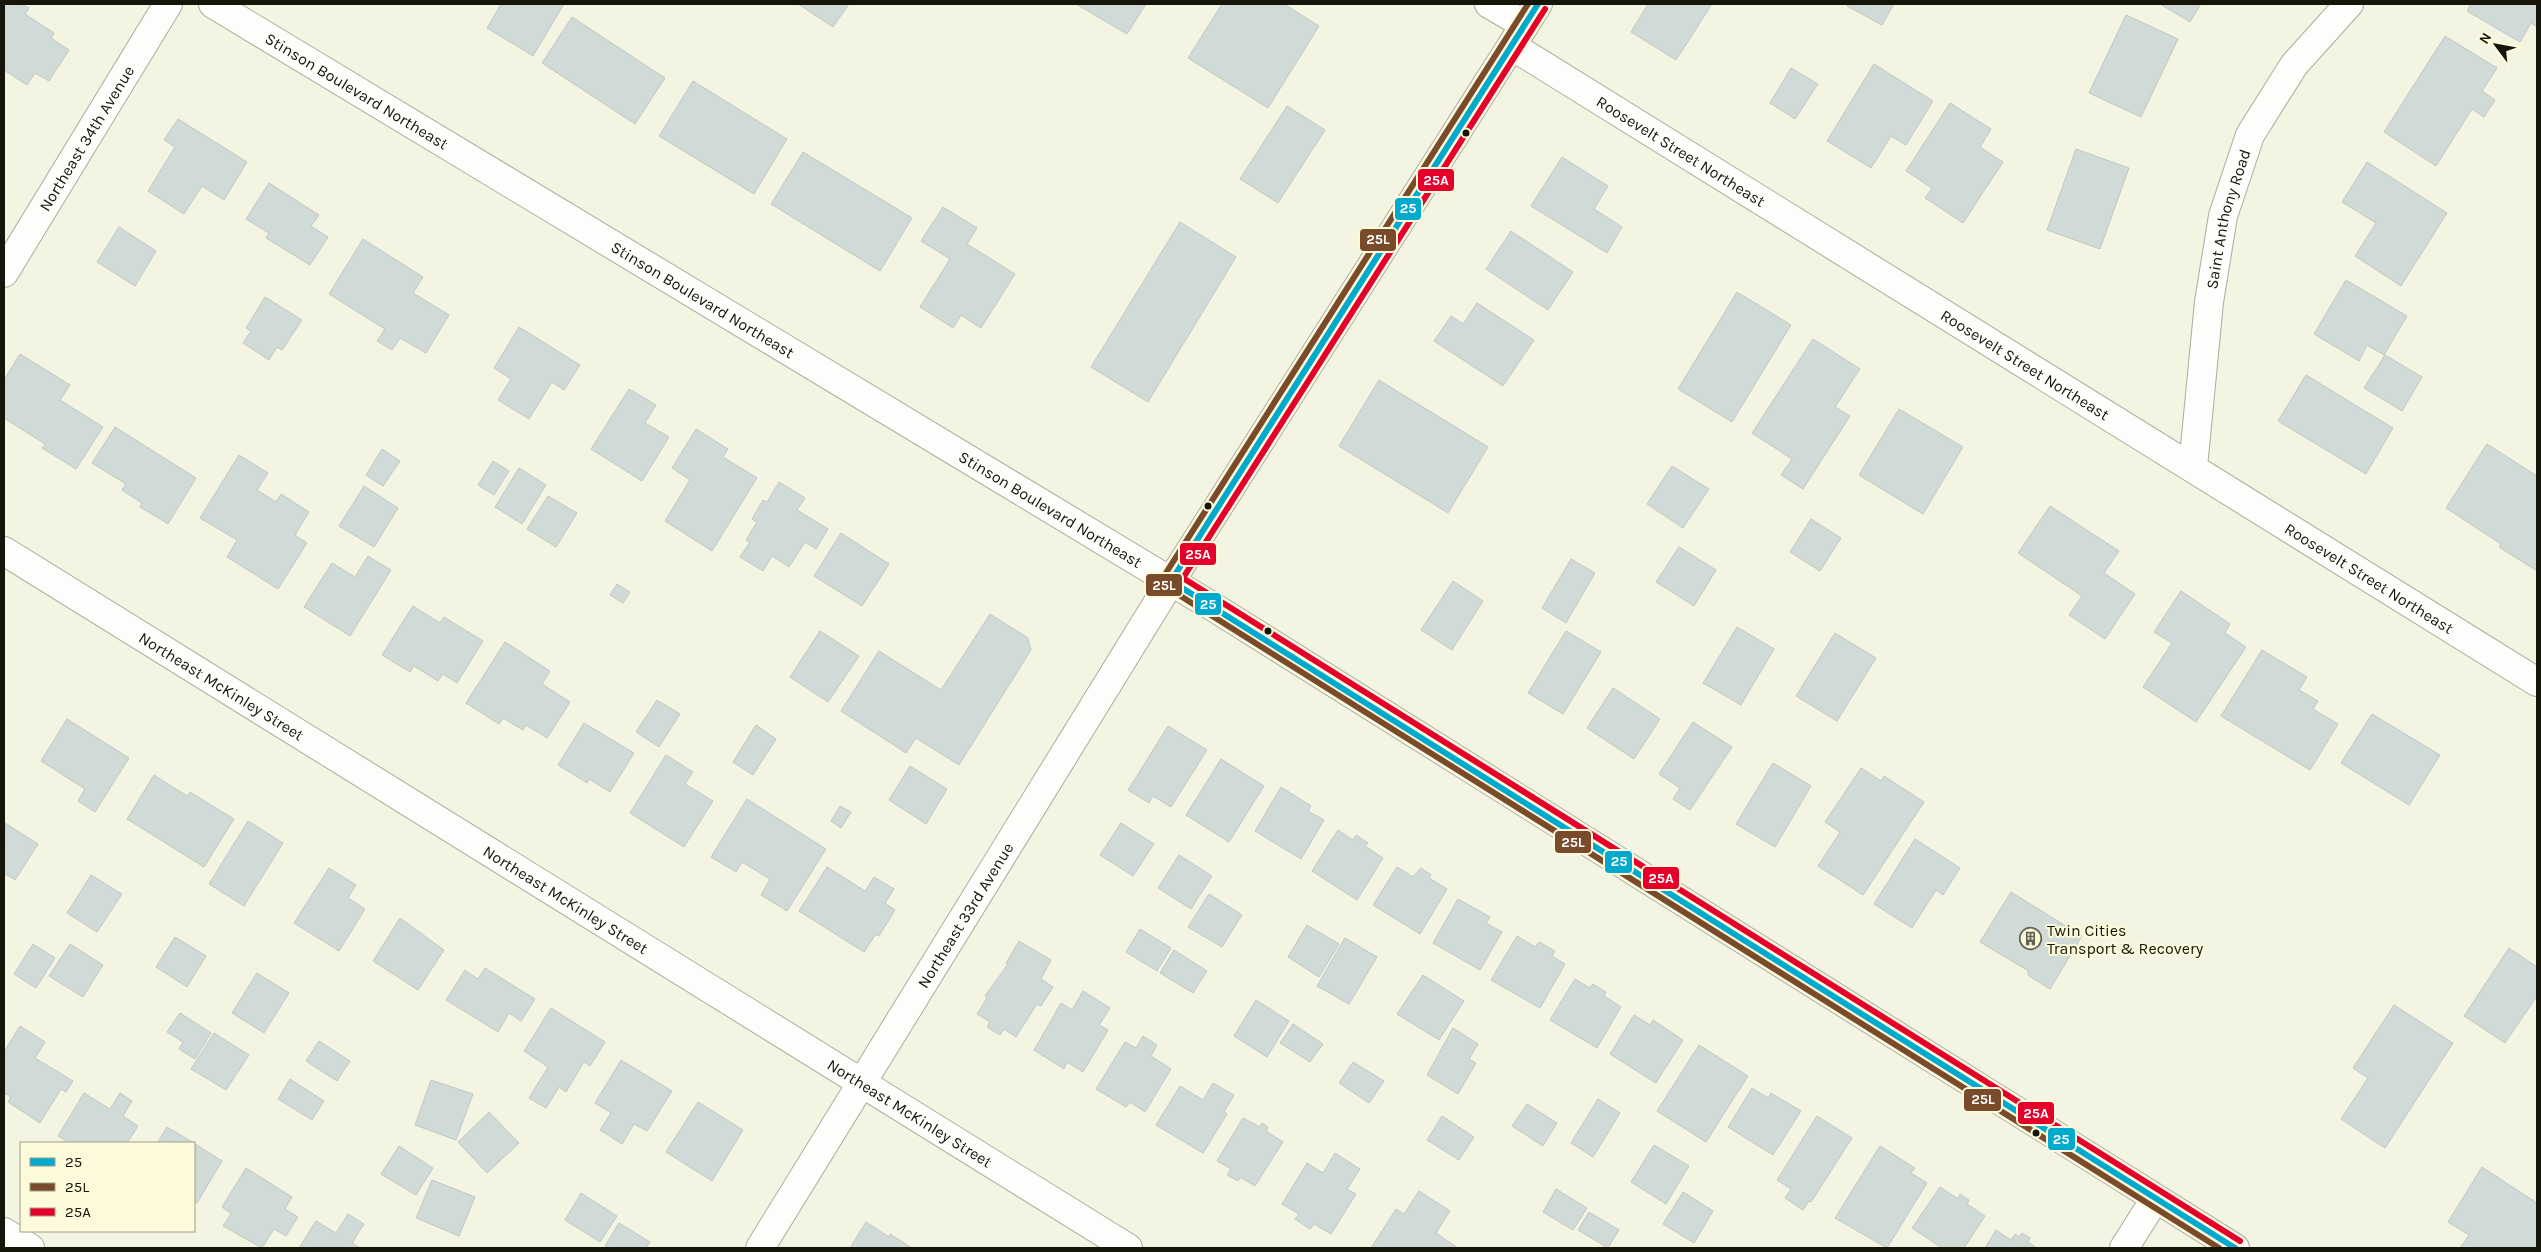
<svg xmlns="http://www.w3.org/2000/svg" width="2541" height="1252" font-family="Karla,sans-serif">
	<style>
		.building { fill: #d0dbd8; stroke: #c2c7c3 }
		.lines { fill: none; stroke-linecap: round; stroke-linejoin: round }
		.street-casing { stroke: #acac9f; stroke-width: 30 }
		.secondary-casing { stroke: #acac9f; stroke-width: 30 }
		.street { stroke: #fdfdfb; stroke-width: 28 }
		.secondary { stroke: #fdfdfb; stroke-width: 28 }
		.bus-1-casing { stroke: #fcfadb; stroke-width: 10 }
		.bus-2-casing { stroke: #fcfadb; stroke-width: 10 }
		.bus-3-casing { stroke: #fcfadb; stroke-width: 10 }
		.bus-1 { stroke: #00a9ce; stroke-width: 6 }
		.bus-2 { stroke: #7a4b2a; stroke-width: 6 }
		.bus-3 { stroke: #e4002b; stroke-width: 6 }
		.bus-dot { fill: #16150a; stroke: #fcfadb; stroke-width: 2 }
		.labels { text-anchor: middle; stroke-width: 4; stroke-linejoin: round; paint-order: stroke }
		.street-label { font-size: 16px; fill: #16150a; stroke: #fcfadb }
		.poi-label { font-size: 16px; fill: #16150a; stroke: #fcfadb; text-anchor: start }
		.line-badge { stroke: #fcfadb; stroke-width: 2 }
		.badge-label { font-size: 14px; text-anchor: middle; font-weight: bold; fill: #fff }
	</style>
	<rect width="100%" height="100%" fill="#f4f4e3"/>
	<!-- building -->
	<g class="building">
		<polygon points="4,4 21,4 29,8 25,14 54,33 51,38 69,50 49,81 35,73 27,85 4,70"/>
		<polygon points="501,4 564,4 533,56 487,28"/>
		<polygon points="798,4 849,4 833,27"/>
		<polygon points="1076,4 1146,4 1127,34"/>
		<polygon points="1222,4 1284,4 1319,26 1268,108 1188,58"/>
		<polygon points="1648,4 1712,4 1676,60 1631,32"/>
		<polygon points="1849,4 1894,4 1882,25 1847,6"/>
		<polygon points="2160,4 2201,4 2190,22"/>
		<polygon points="2471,4 2537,4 2537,27 2531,23 2520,42 2467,11"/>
		<polygon points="2126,15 2178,39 2141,117 2089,93"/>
		<polygon points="572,17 665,78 635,124 542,63"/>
		<polygon points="2445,36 2497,68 2482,91 2495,100 2484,117 2472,109 2436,166 2384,132"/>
		<polygon points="1874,64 1933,101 1906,145 1891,136 1871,168 1827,141"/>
		<polygon points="1791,68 1818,84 1795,119 1770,103"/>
		<polygon points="693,81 787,139 754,194 659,136"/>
		<polygon points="1950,103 1991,129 1980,147 2003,162 1963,223 1925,198 1932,188 1906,171"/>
		<polygon points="1287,106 1325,130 1278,203 1240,179"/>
		<polygon points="178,119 247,162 224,200 202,186 184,214 148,191 175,147 164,140"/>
		<polygon points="2076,149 2129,168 2100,249 2047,230"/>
		<polygon points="803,152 912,218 880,271 771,204"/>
		<polygon points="1562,157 1608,186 1594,209 1622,227 1607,253 1531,206"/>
		<polygon points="2367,162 2447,213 2401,286 2355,256 2376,223 2342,202"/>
		<polygon points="269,183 319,215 311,226 328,237 310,265 266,238 269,233 246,219"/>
		<polygon points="943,207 977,228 967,244 1015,274 981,328 961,315 953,328 920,307 950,259 921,241"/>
		<polygon points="1180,222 1236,257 1148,402 1091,367"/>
		<polygon points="119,227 156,251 135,286 97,262"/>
		<polygon points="1511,231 1573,272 1548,310 1486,269"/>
		<polygon points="363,239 423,277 413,293 449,315 426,353 400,338 392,350 377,341 385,329 329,294"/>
		<polygon points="2346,280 2407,316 2384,355 2367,345 2359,361 2314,334"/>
		<polygon points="1737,292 1791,325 1732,422 1678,389"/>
		<polygon points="265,297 302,320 282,350 277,347 269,360 243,343 251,331 246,328"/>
		<polygon points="1477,303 1534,340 1503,386 1434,341 1451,316 1463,324"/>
		<polygon points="519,327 580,365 564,390 552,382 529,419 498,400 511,379 494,368"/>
		<polygon points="1813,339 1860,369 1835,407 1850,416 1803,489 1781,475 1792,459 1752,433"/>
		<polygon points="20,354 70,385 60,400 103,427 76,469 42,448 45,444 4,418 4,380"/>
		<polygon points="2385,355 2422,377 2402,411 2364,388"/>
		<polygon points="2306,375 2393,428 2366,474 2278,421"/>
		<polygon points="1379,380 1488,447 1448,513 1339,446"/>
		<polygon points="629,389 656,405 645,423 669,437 642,481 591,449"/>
		<polygon points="1899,409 1963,447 1923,514 1859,475"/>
		<polygon points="115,427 196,478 168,524 140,507 142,503 122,490 126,484 92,463"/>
		<polygon points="696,429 728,449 723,457 757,478 712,551 665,521 690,480 672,468"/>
		<polygon points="2487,444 2537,476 2537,571 2499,547 2501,544 2446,508"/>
		<polygon points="382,449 400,461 383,486 366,475"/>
		<polygon points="239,455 268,473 257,490 276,502 281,494 309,512 295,535 307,543 278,589 227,557 237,540 200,518"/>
		<polygon points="493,461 509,471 494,495 478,485"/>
		<polygon points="1672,466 1709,489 1683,528 1647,504"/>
		<polygon points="519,468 546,485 522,524 495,507"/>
		<polygon points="779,482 805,498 797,510 828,529 816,549 805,542 789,567 772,556 763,571 740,557 750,542 746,540 757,522 752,519 763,500 767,502"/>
		<polygon points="364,486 398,508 374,547 339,526"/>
		<polygon points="548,496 577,513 556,547 527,529"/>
		<polygon points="2050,506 2119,551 2104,573 2135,594 2105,639 2069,615 2082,596 2018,553"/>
		<polygon points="1811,519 1841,538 1820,571 1790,552"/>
		<polygon points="841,533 889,564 862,606 814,576"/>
		<polygon points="1679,547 1716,570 1694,606 1656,582"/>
		<polygon points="368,556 391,570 350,636 304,607 332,563 355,577"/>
		<polygon points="1571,559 1595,573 1566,623 1542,608"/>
		<polygon points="1453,581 1483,601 1452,650 1421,630"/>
		<polygon points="617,584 630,592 623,603 610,595"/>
		<polygon points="2181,591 2230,624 2225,633 2246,647 2196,722 2143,687 2172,643 2154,632"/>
		<polygon points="413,606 440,623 444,617 483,641 457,683 443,674 438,681 414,666 410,672 382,655"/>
		<polygon points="990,614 1028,638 1031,650 959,765 916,738 906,753 841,711 879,651 941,690"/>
		<polygon points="1737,627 1774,649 1741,705 1703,683"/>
		<polygon points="820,631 859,656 828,702 790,677"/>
		<polygon points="1566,631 1601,652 1563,714 1528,693"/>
		<polygon points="1835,633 1876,658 1837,721 1796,696"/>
		<polygon points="505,642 550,671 542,684 570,702 547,738 526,725 523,730 503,718 499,724 466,703"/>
		<polygon points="2262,650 2307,677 2299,690 2318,701 2313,709 2338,724 2310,770 2221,716"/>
		<polygon points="1613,688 1660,719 1634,759 1587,728"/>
		<polygon points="657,700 680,714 659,747 636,732"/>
		<polygon points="2372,714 2440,755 2409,805 2341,763"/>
		<polygon points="67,719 129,758 95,812 78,801 85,789 41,761"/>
		<polygon points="1693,722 1732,747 1690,810 1673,799 1680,788 1659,774"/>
		<polygon points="584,723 634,753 610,792 589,779 587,783 558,765"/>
		<polygon points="756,725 776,739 753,775 733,762"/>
		<polygon points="1168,726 1207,750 1171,807 1153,796 1149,803 1128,790"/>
		<polygon points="666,755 693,772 685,784 713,801 684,847 630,813"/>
		<polygon points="1221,759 1264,786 1229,842 1186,815"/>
		<polygon points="1773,763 1811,786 1775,847 1736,824"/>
		<polygon points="910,766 947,789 926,824 889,800"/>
		<polygon points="1861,768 1881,781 1884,776 1924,802 1863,895 1818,866 1840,832 1825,822"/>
		<polygon points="154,775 187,796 190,792 234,819 204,867 127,819"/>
		<polygon points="1281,787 1311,806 1308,811 1324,820 1301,859 1255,831"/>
		<polygon points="747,799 826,849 787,911 761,895 770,879 742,862 736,872 711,857"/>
		<polygon points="840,806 851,812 841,828 831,821"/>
		<polygon points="248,821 283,843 244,906 209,884"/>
		<polygon points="5,823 38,844 15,880 4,873"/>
		<polygon points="1121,823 1154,844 1133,876 1100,855"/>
		<polygon points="1338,830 1353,840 1356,835 1368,843 1365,846 1383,858 1357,900 1312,871"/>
		<polygon points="1915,839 1960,868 1943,895 1936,890 1912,928 1874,904"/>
		<polygon points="1179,855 1212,876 1191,909 1158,888"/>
		<polygon points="827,867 865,891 874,877 894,889 885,903 895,910 879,936 876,934 864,952 799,911"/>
		<polygon points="1397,867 1413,877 1421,868 1431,875 1429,878 1447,889 1420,934 1373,905"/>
		<polygon points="329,868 356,885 348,898 365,909 339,951 294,923"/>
		<polygon points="91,875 122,894 97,932 67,913"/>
		<polygon points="2011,892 2082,936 2050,989 2029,976 2027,970 1980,942"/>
		<polygon points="1209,894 1242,915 1222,947 1188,927"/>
		<polygon points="1458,899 1490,917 1486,923 1502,932 1480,970 1433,943"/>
		<polygon points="400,918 444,950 418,990 373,961"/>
		<polygon points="1307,925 1339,944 1319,977 1288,957"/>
		<polygon points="1140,929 1171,948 1157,971 1126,952"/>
		<polygon points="1517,936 1535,947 1539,942 1555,951 1552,956 1565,964 1540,1008 1491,980"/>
		<polygon points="175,937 206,956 187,987 156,967"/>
		<polygon points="1345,938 1377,957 1349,1004 1317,986"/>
		<polygon points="1019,941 1051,960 1041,979 1053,987 1041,1006 1037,1004 1016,1037 1004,1029 1000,1035 987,1027 990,1022 977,1014 987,998 985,996 1008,964 1006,963"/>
		<polygon points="33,944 55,958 36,988 14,974"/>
		<polygon points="70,944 103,965 83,997 49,976"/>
		<polygon points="2509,948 2537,967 2537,996 2505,1043 2464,1016"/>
		<polygon points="1174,950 1207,971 1193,993 1160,973"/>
		<polygon points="485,968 535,999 521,1021 509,1013 498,1032 446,1000 465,970 478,979"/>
		<polygon points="257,973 289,993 264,1033 232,1013"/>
		<polygon points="1423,975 1464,1001 1439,1040 1397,1014"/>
		<polygon points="1575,979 1590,988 1593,984 1606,992 1604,996 1621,1007 1597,1048 1550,1020"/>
		<polygon points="1083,991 1110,1008 1099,1025 1108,1030 1083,1072 1067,1062 1064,1069 1034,1050 1061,1003 1072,1010"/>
		<polygon points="1256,1000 1289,1021 1267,1057 1234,1036"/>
		<polygon points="2394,1005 2453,1043 2385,1148 2341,1119 2368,1078 2353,1068"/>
		<polygon points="551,1008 605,1042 590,1066 584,1062 566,1092 559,1087 546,1108 529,1098 548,1067 524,1051"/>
		<polygon points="180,1013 211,1033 195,1059 179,1049 183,1042 167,1032"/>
		<polygon points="1634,1015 1650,1025 1653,1020 1683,1040 1656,1083 1610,1054"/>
		<polygon points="1293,1024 1323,1044 1310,1062 1280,1043"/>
		<polygon points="20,1026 45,1042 35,1058 73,1081 66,1092 61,1089 40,1123 8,1102 11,1097 4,1093 4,1052"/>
		<polygon points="1453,1028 1478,1044 1469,1059 1476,1063 1458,1094 1427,1075"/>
		<polygon points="214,1033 249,1055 226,1090 191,1069"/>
		<polygon points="1143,1036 1157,1045 1151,1056 1171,1069 1145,1112 1130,1102 1126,1107 1096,1089 1125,1042 1136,1048"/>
		<polygon points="319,1041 350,1061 337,1081 306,1061"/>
		<polygon points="1699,1045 1748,1076 1706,1142 1657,1111"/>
		<polygon points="621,1060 672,1091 647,1131 634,1124 622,1144 600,1130 611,1113 595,1103"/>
		<polygon points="1353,1062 1384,1081 1369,1103 1339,1083"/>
		<polygon points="290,1079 324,1101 312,1120 278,1099"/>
		<polygon points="431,1080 473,1094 456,1140 415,1125"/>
		<polygon points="1213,1083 1234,1095 1224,1112 1227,1114 1203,1153 1156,1125 1180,1086 1203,1100"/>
		<polygon points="1752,1088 1768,1098 1771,1093 1801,1111 1773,1155 1728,1127"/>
		<polygon points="84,1093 110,1109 120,1093 132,1101 123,1116 138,1126 127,1143 70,1143 58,1136"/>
		<polygon points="1598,1099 1620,1113 1593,1157 1571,1143"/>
		<polygon points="698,1102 743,1130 712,1181 666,1152"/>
		<polygon points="1527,1104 1557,1123 1543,1146 1512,1126"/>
		<polygon points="489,1112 519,1143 487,1173 458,1142"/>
		<polygon points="1442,1116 1474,1137 1459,1160 1427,1140"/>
		<polygon points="1817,1116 1852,1138 1811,1202 1809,1201 1803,1210 1785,1198 1791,1189 1777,1180"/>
		<polygon points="1243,1118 1260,1127 1262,1123 1268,1127 1266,1131 1283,1142 1255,1186 1240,1177 1238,1181 1227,1175 1231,1169 1217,1161"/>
		<polygon points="167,1127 194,1143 157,1143"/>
		<polygon points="194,1143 222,1161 197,1203 194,1201"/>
		<polygon points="1654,1145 1689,1166 1666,1204 1631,1182"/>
		<polygon points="399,1146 433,1168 416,1195 381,1174"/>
		<polygon points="1880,1146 1915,1168 1911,1173 1927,1183 1887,1248 1835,1218"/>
		<polygon points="1335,1153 1360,1169 1347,1189 1356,1194 1331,1234 1314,1224 1310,1229 1295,1219 1299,1214 1282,1204 1307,1163 1323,1173"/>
		<polygon points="2482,1167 2537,1203 2537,1248 2460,1248 2469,1235 2448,1222"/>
		<polygon points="246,1168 292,1197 285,1209 298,1217 286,1236 274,1229 262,1248 223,1226 231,1214 222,1207"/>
		<polygon points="432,1180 475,1197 459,1236 416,1218"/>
		<polygon points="1940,1187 1958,1199 1960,1194 1969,1200 1967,1204 1985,1216 1964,1248 1942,1248 1912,1228"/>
		<polygon points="1556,1189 1587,1208 1573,1230 1543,1212"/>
		<polygon points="1419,1191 1450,1211 1436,1233 1458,1248 1371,1248 1396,1209 1404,1214"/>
		<polygon points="1683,1192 1713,1211 1694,1243 1663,1224"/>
		<polygon points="581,1193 617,1216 600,1242 565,1220"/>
		<polygon points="1589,1212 1619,1230 1608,1248 1578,1230"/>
		<polygon points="348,1214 364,1224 352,1243 360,1248 299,1248 316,1221 336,1233"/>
		<polygon points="866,1222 889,1237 890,1234 912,1248 850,1248"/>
		<polygon points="619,1223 650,1242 646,1248 609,1248 605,1246"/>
		<polygon points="1996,1230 2011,1240 2015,1234 2019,1237 2022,1233 2030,1238 2028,1242 2037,1248 1985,1248"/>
	</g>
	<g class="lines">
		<defs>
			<g id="street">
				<polyline points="1489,4 1525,25"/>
				<path id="s1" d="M 1512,46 L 2537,682"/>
				<path id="s2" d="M 4,273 L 168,4"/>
				<path id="s3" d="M 2193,467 L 2209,302 L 2223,216 L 2250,135 L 2294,65 L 2349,4"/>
				<path id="s4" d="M 4,551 L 1128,1248"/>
				<polyline points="4,1232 30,1248"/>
				<polyline points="2124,1248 2155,1199"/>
			</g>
			<g id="secondary">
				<path id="s5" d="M 213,4 L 1215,608 L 2235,1248"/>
				<path id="s6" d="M 760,1248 L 1171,581 L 1538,4"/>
			</g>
		</defs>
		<!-- street casing -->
		<use href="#street" class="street-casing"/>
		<!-- secondary casing -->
		<use href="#secondary" class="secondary-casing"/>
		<!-- street -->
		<use href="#street" class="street"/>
		<!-- secondary -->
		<use href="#secondary" class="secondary"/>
		<defs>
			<polyline id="bus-1" points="1538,4 1171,581 2235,1248"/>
			<polyline id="bus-2" points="1528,4 1164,576 1163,585 2219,1248"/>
			<polyline id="bus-3" points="1545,9 1183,578 2240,1241"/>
		</defs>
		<!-- bus-1 casing -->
		<use href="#bus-1" class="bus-1-casing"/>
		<!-- bus-2 casing -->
		<use href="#bus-2" class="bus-2-casing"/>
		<!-- bus-3 casing -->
		<use href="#bus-3" class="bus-3-casing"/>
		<!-- bus-1 -->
		<use href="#bus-1" class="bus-1"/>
		<!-- bus-2 -->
		<use href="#bus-2" class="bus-2"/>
		<!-- bus-3 -->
		<use href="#bus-3" class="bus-3"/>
	</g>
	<!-- icons -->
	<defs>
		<symbol id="building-ring" viewBox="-11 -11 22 22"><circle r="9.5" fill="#fcfadb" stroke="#646356" stroke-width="1.5"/><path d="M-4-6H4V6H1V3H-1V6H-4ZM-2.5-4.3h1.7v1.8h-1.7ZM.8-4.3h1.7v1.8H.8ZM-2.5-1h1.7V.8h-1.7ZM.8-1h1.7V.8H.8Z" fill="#646356"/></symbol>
	</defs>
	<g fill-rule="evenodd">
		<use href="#building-ring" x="2018" y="926" width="25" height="25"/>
	</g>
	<!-- markers -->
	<g class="bus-dot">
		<circle cx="1466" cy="133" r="4.5"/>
		<circle cx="1208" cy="506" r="4.5"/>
		<circle cx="1268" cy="631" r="4.5"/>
		<circle cx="2036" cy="1133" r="4.5"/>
	</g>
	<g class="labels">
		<!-- street labels -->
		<g class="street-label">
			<text dy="6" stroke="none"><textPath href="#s5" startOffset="168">Stinson Boulevard Northeast</textPath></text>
			<text dy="6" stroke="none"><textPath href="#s2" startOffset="158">Northeast 34th Avenue</textPath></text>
			<text dy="6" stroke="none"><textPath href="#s1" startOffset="199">Roosevelt Street Northeast</textPath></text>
			<text dy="6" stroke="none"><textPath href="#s3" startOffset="251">Saint Anthony Road</textPath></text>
			<text dy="6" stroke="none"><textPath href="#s5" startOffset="572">Stinson Boulevard Northeast</textPath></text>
			<text dy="6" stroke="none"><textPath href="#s1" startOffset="604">Roosevelt Street Northeast</textPath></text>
			<text dy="6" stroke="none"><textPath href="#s5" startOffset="978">Stinson Boulevard Northeast</textPath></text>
			<text dy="6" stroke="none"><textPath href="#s1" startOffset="1009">Roosevelt Street Northeast</textPath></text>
			<text dy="6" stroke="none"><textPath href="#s4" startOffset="256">Northeast McKinley Street</textPath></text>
			<text dy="6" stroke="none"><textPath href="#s4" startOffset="661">Northeast McKinley Street</textPath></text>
			<text dy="6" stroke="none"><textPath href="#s6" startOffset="391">Northeast 33rd Avenue</textPath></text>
			<text dy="6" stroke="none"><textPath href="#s4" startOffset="1066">Northeast McKinley Street</textPath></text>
		</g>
		<!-- poi labels -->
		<g class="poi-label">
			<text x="2047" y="936">Twin Cities<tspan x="2047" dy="18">Transport &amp; Recovery</tspan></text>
		</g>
	</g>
	<g class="line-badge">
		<rect x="1417" y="168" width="38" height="24" rx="5" fill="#e4002b"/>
		<rect x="1394" y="197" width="28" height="24" rx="5" fill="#00a9ce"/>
		<rect x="1359" y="228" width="38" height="24" rx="5" fill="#7a4b2a"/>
		<rect x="1179" y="542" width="38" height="24" rx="5" fill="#e4002b"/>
		<rect x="1145" y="573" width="38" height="24" rx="5" fill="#7a4b2a"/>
		<rect x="1194" y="592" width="28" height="24" rx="5" fill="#00a9ce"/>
		<rect x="1554" y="830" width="38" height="24" rx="5" fill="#7a4b2a"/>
		<rect x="1604" y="850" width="29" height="24" rx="5" fill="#00a9ce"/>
		<rect x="1642" y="866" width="38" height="24" rx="5" fill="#e4002b"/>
		<rect x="1963" y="1088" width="39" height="24" rx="5" fill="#7a4b2a"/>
		<rect x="2017" y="1101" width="38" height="24" rx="5" fill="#e4002b"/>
		<rect x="2047" y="1127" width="29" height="24" rx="5" fill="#00a9ce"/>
	</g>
	<g class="badge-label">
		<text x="1436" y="185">25A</text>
		<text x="1408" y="213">25</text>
		<text x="1378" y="244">25L</text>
		<text x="1198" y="559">25A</text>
		<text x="1164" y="590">25L</text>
		<text x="1208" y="609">25</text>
		<text x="1573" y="847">25L</text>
		<text x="1619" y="866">25</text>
		<text x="1661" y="883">25A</text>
		<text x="1983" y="1104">25L</text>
		<text x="2036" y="1118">25A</text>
		<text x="2061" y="1144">25</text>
	</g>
	<!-- border -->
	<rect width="2541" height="1252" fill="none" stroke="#16150a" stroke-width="10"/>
	<!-- legend -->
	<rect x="20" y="1142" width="175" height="90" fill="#fcfadb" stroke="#a09e87"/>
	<rect x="30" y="1158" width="25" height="8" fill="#00a9ce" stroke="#a09e87"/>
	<text x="65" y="1167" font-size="15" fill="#16150a">25</text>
	<rect x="30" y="1183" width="25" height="8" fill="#7a4b2a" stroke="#a09e87"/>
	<text x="65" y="1192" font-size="15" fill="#16150a">25L</text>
	<rect x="30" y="1208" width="25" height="8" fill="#e4002b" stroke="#a09e87"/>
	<text x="65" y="1217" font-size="15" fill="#16150a">25A</text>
	<!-- north arrow -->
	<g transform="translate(2496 45) rotate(302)" stroke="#fcfadb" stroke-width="4" paint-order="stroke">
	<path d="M0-4L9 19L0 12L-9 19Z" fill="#16150a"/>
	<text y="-8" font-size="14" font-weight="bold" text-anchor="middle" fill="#16150a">N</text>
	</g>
</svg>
